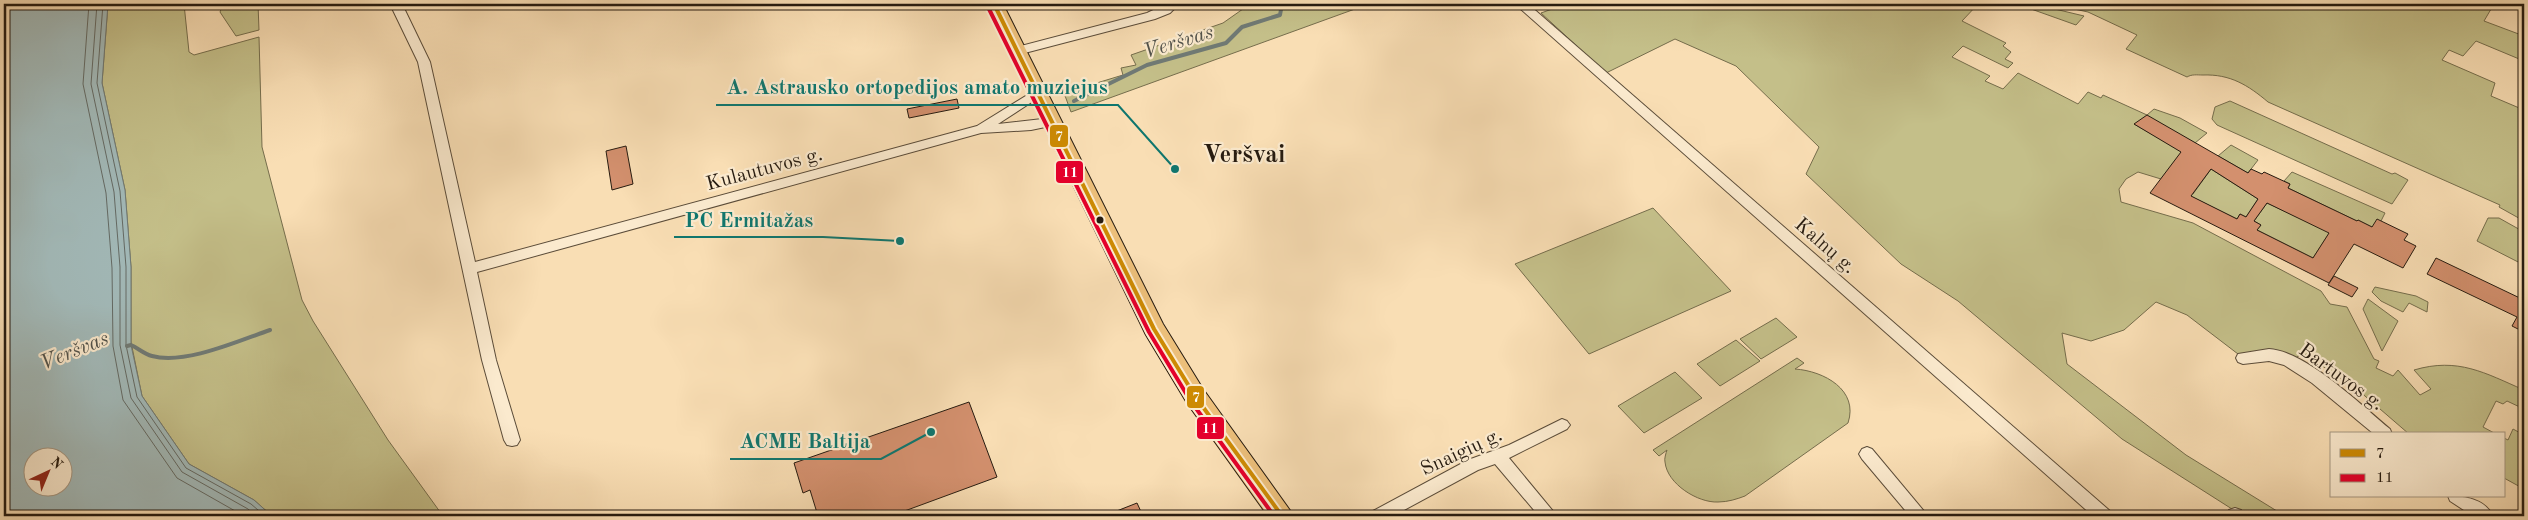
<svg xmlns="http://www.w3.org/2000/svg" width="2528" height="520" font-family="'Old Standard TT',serif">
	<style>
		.green { fill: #c4bf89; stroke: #756d4c }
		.water { fill: #a2b9b8; stroke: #707a75; fill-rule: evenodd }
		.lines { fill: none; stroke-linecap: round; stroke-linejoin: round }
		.shore { stroke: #646a64; stroke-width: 1 }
		.stream { stroke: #707a75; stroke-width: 4 }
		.building { fill: #d3906e; stroke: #261b10; fill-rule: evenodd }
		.street-casing { stroke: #5b4c39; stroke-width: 2 }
		.primary-casing { stroke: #261b10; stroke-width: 2 }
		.street { fill: #fbeace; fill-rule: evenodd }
		.primary { fill: #ecbf7a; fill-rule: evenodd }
		.bus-1-casing { stroke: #fbeace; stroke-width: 8 }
		.bus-2-casing { stroke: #fbeace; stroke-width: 8 }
		.bus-1 { stroke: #cd8a03; stroke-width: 4 }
		.bus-2 { stroke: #e4002b; stroke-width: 4 }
		.bus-dot { fill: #261b10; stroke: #fbeace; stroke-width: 2 }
		.labels { text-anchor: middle; stroke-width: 4.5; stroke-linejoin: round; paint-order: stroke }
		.street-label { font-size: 20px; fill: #261b10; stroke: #fbeace }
		.water-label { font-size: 21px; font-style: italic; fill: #51524b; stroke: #fbeace }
		.district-label { font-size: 25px; font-weight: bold; fill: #261b10; stroke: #fbeace }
		.leader { fill: none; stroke: #0f766e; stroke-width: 2 }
		.callout-dot { fill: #0f766e; stroke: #fbeace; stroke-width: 2 }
		.callout-label { font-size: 21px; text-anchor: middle; font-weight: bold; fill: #0f766e; stroke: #fbeace; stroke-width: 4.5; stroke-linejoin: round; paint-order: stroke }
		.line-badge { stroke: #fbeace; stroke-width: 2 }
		.badge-label { font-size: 14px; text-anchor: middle; font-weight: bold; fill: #fff }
	</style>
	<rect width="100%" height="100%" fill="#f9deb4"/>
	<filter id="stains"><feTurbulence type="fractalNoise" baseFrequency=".004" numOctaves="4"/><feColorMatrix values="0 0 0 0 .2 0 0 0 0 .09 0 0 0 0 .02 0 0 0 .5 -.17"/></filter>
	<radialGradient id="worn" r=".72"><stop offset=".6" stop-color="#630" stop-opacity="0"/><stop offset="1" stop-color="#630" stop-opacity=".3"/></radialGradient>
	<!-- green -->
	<g class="green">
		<polygon points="108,4 184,4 189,52 194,55 259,37 262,147 302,300 313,321 388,440 443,516 272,516 254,500 189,464 142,396 131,342 131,267 125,190 102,83"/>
		<polygon points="228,4 258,4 259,30 236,36 220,12 222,7"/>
		<polygon points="1250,4 1366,5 1071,112 1064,93 1123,75 1121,68 1136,65 1131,55 1223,23"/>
		<path d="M 1566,4 L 1978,4 L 1962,21 L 2006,43 L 2003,46 L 2011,52 L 2005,59 L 2013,63 L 2008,68 L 1963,46 L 1952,57 L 1990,76 L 1985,81 L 2003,89 L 2018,73 L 2078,104 L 2088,92 L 2101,98 L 2103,95 L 2147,115 L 2154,109 L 2180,118 L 2207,133 L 2195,143 L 2134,124 L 2192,157 L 2177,158 L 2161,179 L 2138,172 L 2126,179 L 2119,189 L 2121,202 L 2193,223 L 2321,291 L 2330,304 L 2347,307 L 2374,359 L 2379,361 L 2376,368 L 2393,376 L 2398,370 L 2420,395 L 2431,389 L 2414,370 C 2458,357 2485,373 2524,390 L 2524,409 L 2507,401 L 2503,404 L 2496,401 L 2483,427 L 2496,434 L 2409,434 L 2358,390 L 2303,353 L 2294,359 L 2275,350 L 2238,354 L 2187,315 L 2156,302 L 2124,330 L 2091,341 L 2062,333 L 2067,364 L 2186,455 L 2285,516 L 2243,516 L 2122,439 L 1958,301 L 1901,264 L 1806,174 L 1819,147 L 1736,66 L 1675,39 L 1606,73 L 1541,13 Z"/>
		<polygon points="2017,4 2034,4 2084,16 2076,25"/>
		<path d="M 2051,4 L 2494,4 L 2484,21 L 2524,36 L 2524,61 L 2476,41 L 2463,56 L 2449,50 L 2442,60 L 2495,83 L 2491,96 L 2524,110 L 2524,221 L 2499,207 L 2500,205 L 2268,102 C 2248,85 2230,74 2203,75 C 2197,75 2192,74 2187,77 L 2126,49 L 2137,35 L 2088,12 Z"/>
		<polygon points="2230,101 2392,174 2395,173 2408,180 2392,204 2217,125 2212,119 2215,107"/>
		<polygon points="2231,145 2258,160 2248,173 2218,156"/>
		<polygon points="2211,169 2258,199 2246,217 2240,214 2237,219 2180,191 2181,189 2193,194"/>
		<polygon points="2292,172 2385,213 2381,221 2372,227 2358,220 2357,221 2288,188 2290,184 2284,181"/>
		<polygon points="2267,203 2330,232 2313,258 2257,230 2261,225 2254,221"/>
		<polygon points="1653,208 1731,291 1589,354 1515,264"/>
		<polygon points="2488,218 2499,218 2524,232 2524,265 2477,241"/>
		<polygon points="2375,287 2416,296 2428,302 2427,312 2409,303 2403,312 2381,301 2372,292"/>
		<polygon points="2368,299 2398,321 2382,351 2363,309"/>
		<polygon points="1776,318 1797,337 1761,359 1740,339"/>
		<polygon points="1736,340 1760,361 1720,386 1697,364"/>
		<path d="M 1797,358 L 1804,363 L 1795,369 C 1824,371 1859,390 1848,423 L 1745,496 C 1737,499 1728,502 1718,502 C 1698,503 1667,484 1665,462 C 1664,459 1666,453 1667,450 L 1659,456 L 1653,450 Z"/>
		<polygon points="1675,372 1702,398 1644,433 1618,406"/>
		<polygon points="2513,429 2524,435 2524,489 2504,478 2504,438 2508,440"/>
	</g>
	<!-- water -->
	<path class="water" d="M 4,4 L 108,4 L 102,83 L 125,190 L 131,267 L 131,345 L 142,396 L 189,464 L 254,500 L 272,516 L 4,516 ZM 32,458 L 62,458 L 62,488 L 32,488 Z"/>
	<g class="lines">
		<!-- shore -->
		<g class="shore">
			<polyline points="89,4 83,84 106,193 112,268 113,346 123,400 177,478 244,516"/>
			<polyline points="97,4 91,84 114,192 120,267 120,345 131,398 182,472 248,509 256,516"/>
			<polyline points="103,4 97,83 120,191 126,267 126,345 137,397 186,468 251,504 265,516"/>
		</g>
		<!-- stream -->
		<g class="stream">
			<polyline points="1074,101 1147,65 1226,43 1242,27 1280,15 1282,4"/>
			<path d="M 127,346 L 131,345 C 138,348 144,354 152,356 C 185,365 238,341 270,330"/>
		</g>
	</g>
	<!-- building -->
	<g class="building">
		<polygon points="957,99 959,108 909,118 907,109"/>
		<path d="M 2147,115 L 2248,173 L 2251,169 L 2262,174 L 2264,172 L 2290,184 L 2288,188 L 2357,221 L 2358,220 L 2372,227 L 2377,219 L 2408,234 L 2404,240 L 2416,246 L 2403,268 L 2354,244 L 2329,283 L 2150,193 L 2181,152 L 2134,124 ZM 2211,169 L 2258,199 L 2246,217 L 2240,214 L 2237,219 L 2191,196 ZM 2267,203 L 2329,233 L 2313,258 L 2257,230 L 2261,225 L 2254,221 Z"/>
		<polygon points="626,146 633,184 612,190 606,151"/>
		<polygon points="2436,258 2524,300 2524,332 2512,326 2517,317 2427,274"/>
		<polygon points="2334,276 2358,288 2352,297 2328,285"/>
		<polygon points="969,402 997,477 891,516 818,516 810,490 803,493 794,463"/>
		<polygon points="1137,503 1143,516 1104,516"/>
	</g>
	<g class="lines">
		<defs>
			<g id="street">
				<polygon points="390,4 402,4 430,62 475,262 977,126 1037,89 1041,90 1043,93 1041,96 998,124 1051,118 1057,122 1055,125 1031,130 981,133 477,272 496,360 520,440 517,445 512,446 507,445 504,440 482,360 418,62"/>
				<polygon points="1166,4 1179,4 1170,13 1155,19 1017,55 1011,51 1013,48 1147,13"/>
				<polygon points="1515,4 1528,4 2110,511 2112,516 2093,516"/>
				<path d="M 2269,349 C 2306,351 2362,406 2390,429 L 2392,434 L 2374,434 L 2312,383 L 2284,365 L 2269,361 L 2243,364 L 2238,362 L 2236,358 L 2238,354 Z"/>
				<polygon points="1562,419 1567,421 1570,425 1567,429 1509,458 1557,516 1539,516 1495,464 1478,470 1393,516 1371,516 1373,511 1468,460 1509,445"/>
				<polygon points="1867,447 1872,449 1928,516 1910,516 1862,459 1859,454 1862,449"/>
				<path d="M 2448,496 C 2465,496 2485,499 2493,516 L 2473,516 L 2450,501 Z"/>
				<polygon points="2235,508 2241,510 2242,516 2226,516 2229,510"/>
			</g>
			<polygon id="primary" points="985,4 1003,4 1163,324 1203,389 1294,516 1268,516 1187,403 1146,335"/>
		</defs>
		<!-- street casing -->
		<use href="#street" class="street-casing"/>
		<!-- primary casing -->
		<use href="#primary" class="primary-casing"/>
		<!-- street -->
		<use href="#street" class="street"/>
		<!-- primary -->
		<use href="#primary" class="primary"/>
		<defs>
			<polyline id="bus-1" points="994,4 1154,329 1195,396 1282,516"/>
			<polyline id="bus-2" points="988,7 1149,332 1190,400 1274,516"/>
		</defs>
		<!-- bus-1 casing -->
		<use href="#bus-1" class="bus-1-casing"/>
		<!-- bus-2 casing -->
		<use href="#bus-2" class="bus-2-casing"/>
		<!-- bus-1 -->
		<use href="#bus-1" class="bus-1"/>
		<!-- bus-2 -->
		<use href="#bus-2" class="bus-2"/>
	</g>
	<!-- markers -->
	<circle class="bus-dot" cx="1100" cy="220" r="4.5"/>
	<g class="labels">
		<!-- street labels -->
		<g class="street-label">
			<text transform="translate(764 168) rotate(-15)" y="7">Kulautuvos g.</text>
			<text transform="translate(1826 245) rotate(41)" y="7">Kalnų g.</text>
			<text transform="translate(2342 376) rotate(36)" y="7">Bartuvos g.</text>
			<text transform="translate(1461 451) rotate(-25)" y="7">Snaigių g.</text>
		</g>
		<!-- water labels -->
		<g class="water-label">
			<text transform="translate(1178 41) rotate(-17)" y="7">Veršvas</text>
			<text transform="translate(74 350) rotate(-22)" y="7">Veršvas</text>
		</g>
		<!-- district labels -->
		<g class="district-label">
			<text x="1244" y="162">Veršvai</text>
		</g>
	</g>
	<!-- callouts -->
	<path class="leader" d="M1175 169L1118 105H716M900 241L823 237H674M931 432L881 459H730"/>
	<g class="callout-dot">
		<circle cx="1175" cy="169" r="5"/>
		<circle cx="900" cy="241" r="5"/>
		<circle cx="931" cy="432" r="5"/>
	</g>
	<g class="callout-label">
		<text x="917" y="94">A. Astrausko ortopedijos amato muziejus</text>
		<text x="749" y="227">PC Ermitažas</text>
		<text x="805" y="448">ACME Baltija</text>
	</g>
	<g class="line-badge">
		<rect x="1049" y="124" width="20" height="24" rx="5" fill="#cd8a03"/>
		<rect x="1055" y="160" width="29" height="24" rx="5" fill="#e4002b"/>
		<rect x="1186" y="385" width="19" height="24" rx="5" fill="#cd8a03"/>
		<rect x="1196" y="416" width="29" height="24" rx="5" fill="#e4002b"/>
	</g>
	<g class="badge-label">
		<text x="1059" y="141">7</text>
		<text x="1070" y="177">11</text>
		<text x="1196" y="402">7</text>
		<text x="1210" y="433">11</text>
	</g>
	<!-- margin -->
	<rect width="2528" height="520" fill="none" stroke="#f9deb4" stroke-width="20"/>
	<rect x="5" y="5" width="2518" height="510" fill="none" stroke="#261b10" stroke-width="2.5"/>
	<rect x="10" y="10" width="2508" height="500" fill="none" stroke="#261b10"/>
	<!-- legend -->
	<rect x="2330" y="432" width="175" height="65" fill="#fbeace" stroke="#a69782"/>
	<rect x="2340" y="449" width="25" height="8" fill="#cd8a03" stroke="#a69782"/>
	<text x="2376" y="458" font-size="15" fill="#261b10">7</text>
	<rect x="2340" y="474" width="25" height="8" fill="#e4002b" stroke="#a69782"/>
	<text x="2376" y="482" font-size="15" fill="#261b10">11</text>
	<!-- north arrow -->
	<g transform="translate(48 472) rotate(44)"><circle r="24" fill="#fbeace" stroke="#a69782"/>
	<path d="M0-4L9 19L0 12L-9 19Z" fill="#8f2418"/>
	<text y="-8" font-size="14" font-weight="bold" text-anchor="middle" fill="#261b10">N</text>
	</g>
	<rect width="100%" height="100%" filter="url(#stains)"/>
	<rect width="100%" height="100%" fill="url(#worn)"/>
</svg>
